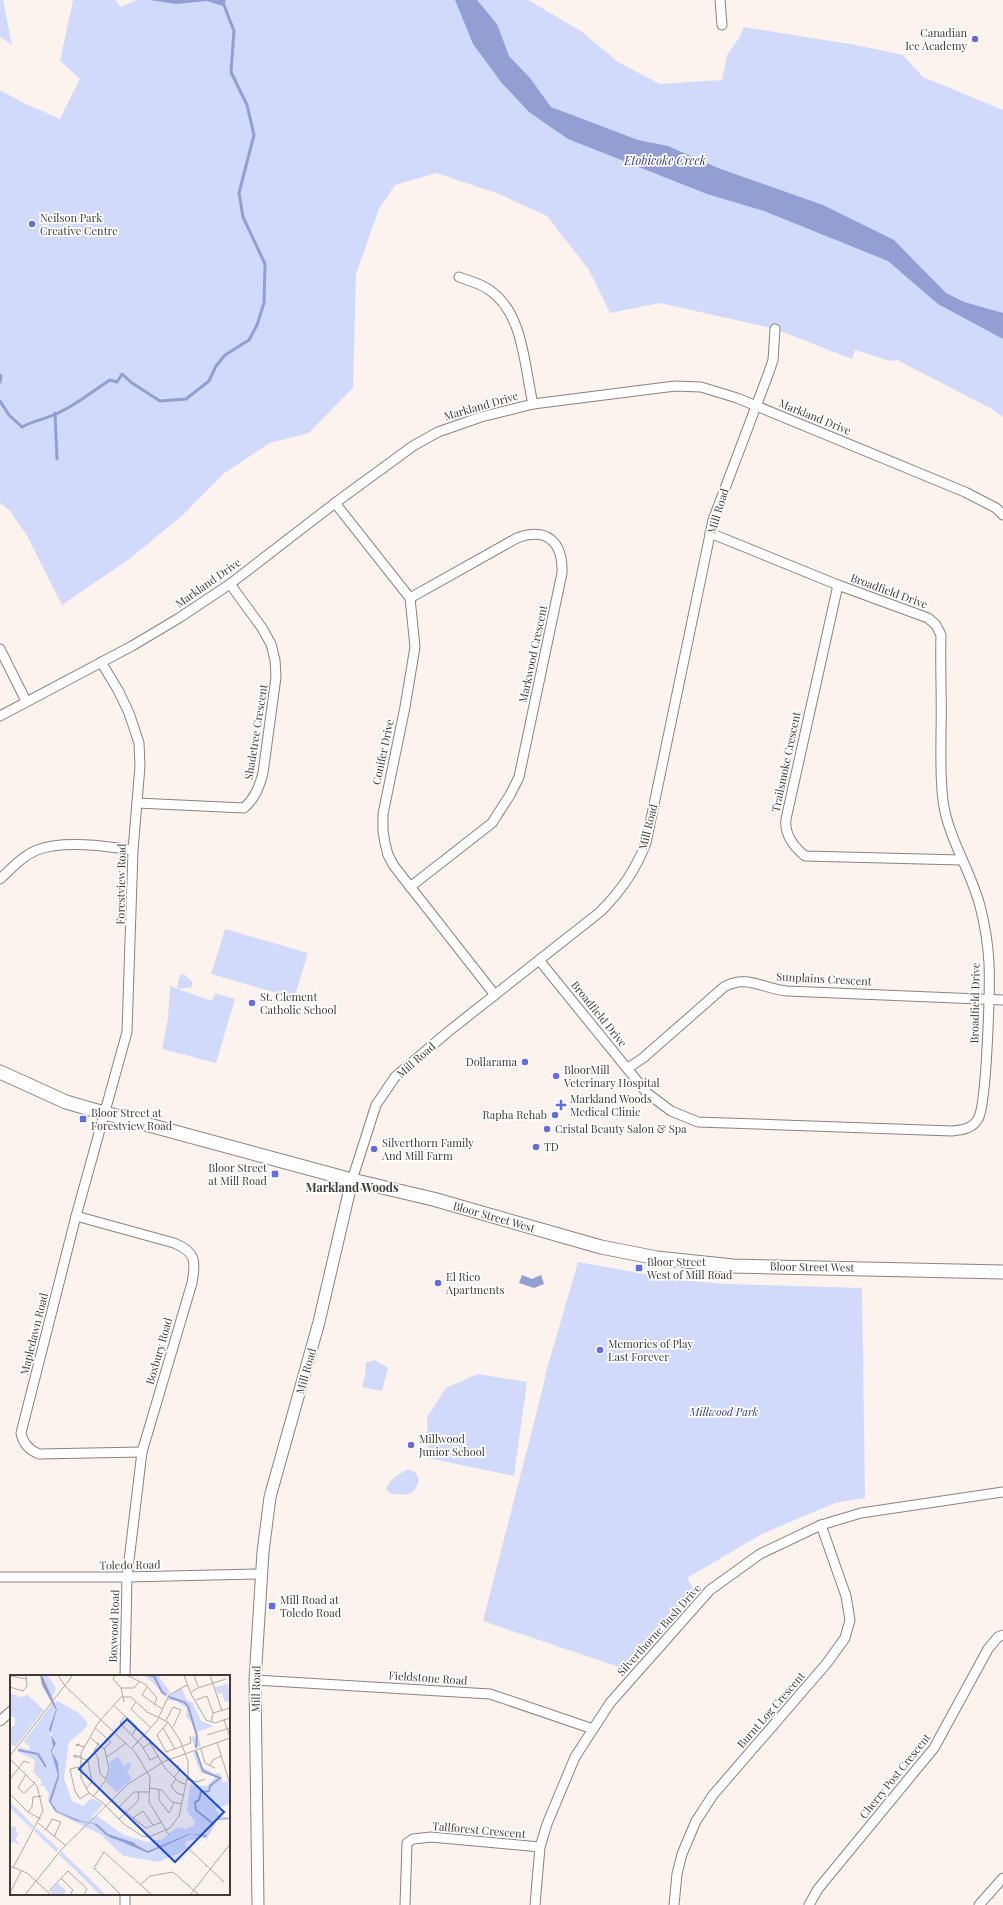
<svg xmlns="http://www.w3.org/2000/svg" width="1003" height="1905" font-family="'Playfair Display',serif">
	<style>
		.green { fill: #d2dafb }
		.water { fill: #939ed2 }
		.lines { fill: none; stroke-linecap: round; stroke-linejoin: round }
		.stream { stroke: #939ed2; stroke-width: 3 }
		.minor-casing { stroke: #8c827e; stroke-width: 11 }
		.tertiary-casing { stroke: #8c827e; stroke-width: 13 }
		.secondary-casing { stroke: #8c827e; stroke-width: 15 }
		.minor { stroke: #fff; stroke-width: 9 }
		.tertiary { stroke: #fff; stroke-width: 11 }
		.secondary { stroke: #fff; stroke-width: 13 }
		.poi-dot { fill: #626ce4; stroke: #fff; stroke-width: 1.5 }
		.labels { text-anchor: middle; stroke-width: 3.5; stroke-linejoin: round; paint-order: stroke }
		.poi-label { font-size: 11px; fill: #3f3b39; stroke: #fff; text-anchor: start }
		.street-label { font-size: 11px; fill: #3f3b39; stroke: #fff }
		.park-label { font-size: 11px; font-style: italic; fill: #343a7a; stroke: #fff }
		.water-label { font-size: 12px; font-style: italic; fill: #3c4384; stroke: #fff }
		.neighbourhood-label { font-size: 12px; font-weight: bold; fill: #3f3b39; stroke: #fff }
		.inset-river { fill: none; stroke: #939ed2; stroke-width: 2 }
		.inset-road { fill: none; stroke: #b1a9a6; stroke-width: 1 }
		.view { fill: #1d4ed8; fill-opacity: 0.15; stroke: #1d4ed8; stroke-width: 2 }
		.inset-edge { fill: none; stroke: #3f3b39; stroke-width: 2 }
	</style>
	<rect width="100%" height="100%" fill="#fdf3ee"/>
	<!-- green -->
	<g class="green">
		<polygon points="0,0 3,0 12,45 0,37"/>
		<polygon points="73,0 115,0 121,7 136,0 528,0 581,31 618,62 660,84 722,80 727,55 739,38 744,27 856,45 903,55 923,77 1003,110 1003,417 992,409 897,360 890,361 855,350 852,359 775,329 660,303 610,313 589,270 547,216 499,194 436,173 395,185 379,209 356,274 353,388 309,433 270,443 223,474 183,515 128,560 62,605 26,534 9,510 0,503 0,90 26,104 60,119 80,79 60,61"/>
		<polygon points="225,929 308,953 294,998 211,974"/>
		<polygon points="184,974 192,982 192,987 179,989 177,987 180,975"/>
		<polygon points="170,986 212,1001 215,993 235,999 216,1063 162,1049 168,1018"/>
		<polygon points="578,1262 679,1280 726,1284 862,1288 865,1498 835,1503 762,1534 687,1578 694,1590 625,1669 483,1621 543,1387 546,1372"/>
		<polygon points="375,1360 388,1368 382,1391 362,1387 365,1375 366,1362"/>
		<polygon points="478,1374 527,1382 514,1476 428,1458 427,1417 446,1388"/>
		<path d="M 408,1469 L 416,1473 L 419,1480 C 414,1497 407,1495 391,1494 L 386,1488 C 391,1478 399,1474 408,1469 Z"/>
	</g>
	<!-- water -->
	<g class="water">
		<polygon points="150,0 226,0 223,6 207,1 176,4"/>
		<polygon points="455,0 477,0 497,24 509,56 530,78 551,107 638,140 668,146 718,168 823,205 894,240 946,293 964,302 1003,313 1003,339 938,304 888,261 764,211 707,194 568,139 529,112 501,82 473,44"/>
		<polygon points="522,1275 532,1279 541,1275 544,1284 534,1288 519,1283"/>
	</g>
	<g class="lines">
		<!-- stream -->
		<g class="stream">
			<polyline points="0,375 1,376 0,382"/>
			<path d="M 0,401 L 9,415 L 22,427 C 35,420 50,418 62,411 C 79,403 94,390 110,380 L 117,382 L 122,374 L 132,383 L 160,401 L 186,399 L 209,381 L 216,366 L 225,355 L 249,340 L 257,325 L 264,303 L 265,264 L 243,217 L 239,193 L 254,135 L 247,105 L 231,72 L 234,31 L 222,0"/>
			<polyline points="55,413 57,459"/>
		</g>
		<defs>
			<g id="minor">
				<polyline points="720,0 722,25"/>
				<path d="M 459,277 C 469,281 479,283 488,289 C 524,312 524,366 533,404"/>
				<polyline points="335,503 410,598 415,647 405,707 383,814 383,831 385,843 388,855 394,866 495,995"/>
				<path d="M 838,585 L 786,819 C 784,834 793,846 805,856 L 961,860"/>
				<path d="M 410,598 L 517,538 C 547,527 563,542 562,573 L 519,777 L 510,795 L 492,823 L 410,887"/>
				<polyline points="0,649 26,701"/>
				<path d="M 101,662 L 118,690 L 129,713 L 139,743 L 140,766 L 133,850 L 127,1032 L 76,1216 L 21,1433 C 23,1444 29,1450 39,1454 L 142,1452"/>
				<polyline points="0,716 132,646 179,618 230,584 335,503 413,446 438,432 481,417 533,404 675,386 701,387 737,398 965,492 996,508 1003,515"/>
				<path d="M 137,803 L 244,808 C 255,798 259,788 263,773 L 276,677 L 275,660 L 271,644 L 262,628 L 230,584"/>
				<path d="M 0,879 C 11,869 22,856 37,850 C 63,840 105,846 133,850"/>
				<path d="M 539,960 L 647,1093 L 671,1111 L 698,1122 L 952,1131 C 962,1130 972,1129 978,1119 C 987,1105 990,986 989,963 C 988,944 985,925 980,906 C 971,871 948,838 943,801 C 940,777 941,756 941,732 C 942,700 940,667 941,635 L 936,625 L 928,618 L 838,585 L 710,533"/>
				<path d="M 628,1068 L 643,1058 L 724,987 C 747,974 763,989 787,991 L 1003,1000"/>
				<path d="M 352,1180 L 376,1105 L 395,1077 L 449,1031 L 600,912 C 621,891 635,871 646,843 L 713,520 L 769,372 L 773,360 L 775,329"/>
				<path d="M 76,1216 L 174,1243 C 196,1252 196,1261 192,1283 L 142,1452 L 127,1577 L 125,1676"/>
				<polyline points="0,1577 127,1577 261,1574"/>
				<polyline points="255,1680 490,1694 593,1729"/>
				<polyline points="0,1721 11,1711"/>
				<polyline points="125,1894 125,1905"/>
				<polyline points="405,1905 407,1843 413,1839 431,1837 540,1847"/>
				<polyline points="535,1905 540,1847 547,1824 575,1757 610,1703 710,1590 760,1554 821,1525 861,1513 1003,1492"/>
				<polyline points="674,1905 677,1874 682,1854 696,1821 713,1795 827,1663 845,1638 850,1620 846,1596 821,1525"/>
				<polyline points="809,1905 818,1889 934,1748 988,1649 998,1637 1003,1635"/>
				<polyline points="979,1905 1003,1878"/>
			</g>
			<polyline id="tertiary" points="258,1905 255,1680 263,1552 270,1497 319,1322 352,1180"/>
			<polyline id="secondary" points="0,1072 66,1102 90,1109 352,1180 433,1199 601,1247 657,1258 733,1266 1003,1272"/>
		</defs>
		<!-- minor casing -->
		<use href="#minor" class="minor-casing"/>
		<!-- tertiary casing -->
		<use href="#tertiary" class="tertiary-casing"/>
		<!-- secondary casing -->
		<use href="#secondary" class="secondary-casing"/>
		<!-- minor -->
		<use href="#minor" class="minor"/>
		<!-- tertiary -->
		<use href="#tertiary" class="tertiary"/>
		<!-- secondary -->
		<use href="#secondary" class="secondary"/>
	</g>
	<!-- markers -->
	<g class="poi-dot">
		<circle cx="975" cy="39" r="4"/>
		<circle cx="32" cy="224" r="4"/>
		<circle cx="252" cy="1003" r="4"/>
		<circle cx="525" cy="1062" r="4"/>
		<circle cx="556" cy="1076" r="4"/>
		<path d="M559 1099h4v4h4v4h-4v4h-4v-4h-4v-4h4z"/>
		<circle cx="555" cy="1115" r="4"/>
		<rect x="79" y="1115" width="8" height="8" rx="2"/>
		<circle cx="547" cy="1129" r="4"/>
		<circle cx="536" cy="1147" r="4"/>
		<circle cx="374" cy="1149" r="4"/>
		<rect x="271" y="1170" width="8" height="8" rx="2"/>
		<rect x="635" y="1264" width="8" height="8" rx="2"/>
		<circle cx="438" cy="1283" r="4"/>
		<circle cx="600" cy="1350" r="4"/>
		<circle cx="411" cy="1445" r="4"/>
		<rect x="268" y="1602" width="8" height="8" rx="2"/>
	</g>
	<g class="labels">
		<!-- poi labels -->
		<g class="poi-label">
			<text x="967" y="37" text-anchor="end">Canadian<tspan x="967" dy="13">Ice Academy</tspan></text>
			<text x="40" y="222">Neilson Park<tspan x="40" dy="13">Creative Centre</tspan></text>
			<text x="260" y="1001">St. Clement<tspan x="260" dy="13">Catholic School</tspan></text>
			<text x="517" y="1066" text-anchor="end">Dollarama</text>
			<text x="564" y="1074">BloorMill<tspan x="564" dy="13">Veterinary Hospital</tspan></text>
			<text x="570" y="1103">Markland Woods<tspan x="570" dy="13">Medical Clinic</tspan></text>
			<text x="91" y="1117">Bloor Street at<tspan x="91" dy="13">Forestview Road</tspan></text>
			<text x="547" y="1119" text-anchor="end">Rapha Rehab</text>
			<text x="555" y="1133">Cristal Beauty Salon &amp; Spa</text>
			<text x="382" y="1147">Silverthorn Family<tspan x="382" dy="13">And Mill Farm</tspan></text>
			<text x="544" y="1151">TD</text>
			<text x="267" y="1172" text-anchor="end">Bloor Street<tspan x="267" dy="13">at Mill Road</tspan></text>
			<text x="647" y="1266">Bloor Street<tspan x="647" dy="13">West of Mill Road</tspan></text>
			<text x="446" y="1281">El Rico<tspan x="446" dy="13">Apartments</tspan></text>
			<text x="608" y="1348">Memories of Play<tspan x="608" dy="13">Last Forever</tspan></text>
			<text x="419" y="1443">Millwood<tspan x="419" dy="13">Junior School</tspan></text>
			<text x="280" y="1604">Mill Road at<tspan x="280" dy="13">Toledo Road</tspan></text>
		</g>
		<!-- street labels -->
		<g class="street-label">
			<text transform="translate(481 406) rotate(-16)" y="4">Markland Drive</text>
			<text transform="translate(815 417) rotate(22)" y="4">Markland Drive</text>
			<text transform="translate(718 511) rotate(-73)" y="4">Mill Road</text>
			<text transform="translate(208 583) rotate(-35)" y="4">Markland Drive</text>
			<text transform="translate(889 591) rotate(20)" y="4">Broadfield Drive</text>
			<text transform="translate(533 654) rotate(-78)" y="4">Markwood Crescent</text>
			<text transform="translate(256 732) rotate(-81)" y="4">Shadetree Crescent</text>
			<text transform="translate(383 752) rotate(-78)" y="4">Conifer Drive</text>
			<text transform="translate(786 762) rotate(-78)" y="4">Trailsmoke Crescent</text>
			<text transform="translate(648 827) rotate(-76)" y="4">Mill Road</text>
			<text transform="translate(121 884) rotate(-89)" y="4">Forestview Road</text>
			<text transform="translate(824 979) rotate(3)" y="4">Sunplains Crescent</text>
			<text transform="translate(975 1003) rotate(-89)" y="4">Broadfield Drive</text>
			<text transform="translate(599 1014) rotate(51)" y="4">Broadfield Drive</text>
			<text transform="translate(416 1060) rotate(-41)" y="4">Mill Road</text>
			<text transform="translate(494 1217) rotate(16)" y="4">Bloor Street West</text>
			<text transform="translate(812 1267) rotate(1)" y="4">Bloor Street West</text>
			<text transform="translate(34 1334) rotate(-76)" y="4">Mapledawn Road</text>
			<text transform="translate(159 1351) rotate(-74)" y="4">Boxbury Road</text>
			<text transform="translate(306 1371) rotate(-74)" y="4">Mill Road</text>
			<text transform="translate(130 1565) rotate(-1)" y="4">Toledo Road</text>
			<text transform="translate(114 1626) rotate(-88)" y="4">Boxwood Road</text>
			<text transform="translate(659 1630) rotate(-48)" y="4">Silverthorne Bush Drive</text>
			<text transform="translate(428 1678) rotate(4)" y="4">Fieldstone Road</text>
			<text transform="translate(256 1689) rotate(-89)" y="4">Mill Road</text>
			<text transform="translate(771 1710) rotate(-49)" y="4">Burnt Log Crescent</text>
			<text transform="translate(895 1776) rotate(-51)" y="4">Cherry Post Crescent</text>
			<text transform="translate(479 1830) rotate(5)" y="4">Tallforest Crescent</text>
		</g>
		<!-- park labels -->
		<g class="park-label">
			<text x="724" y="1416">Millwood Park</text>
		</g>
		<!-- water labels -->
		<g class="water-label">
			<text x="665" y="165">Etobicoke Creek</text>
		</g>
		<!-- neighbourhood labels -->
		<g class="neighbourhood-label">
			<text x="352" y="1192">Markland Woods</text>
		</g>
	</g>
	<!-- overview -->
	<g transform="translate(10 1675)">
		<rect width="220" height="220" fill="#fdf3ee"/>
		<path d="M 32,0 L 37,0 L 46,13 L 42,23 ZM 132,0 L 148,0 L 160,17 L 156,22 L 138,3 ZM 218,9 L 220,26 L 215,27 L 212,18 L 207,18 L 205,12 ZM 172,13 L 176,24 L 182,28 L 185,27 L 183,29 L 191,46 L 204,51 L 187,57 L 191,71 L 185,73 L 181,62 L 187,61 L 182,49 L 176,41 L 177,33 L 166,26 L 157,25 L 159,21 ZM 0,18 L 10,22 L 18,20 L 34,35 L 5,72 L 0,68 L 0,54 L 5,49 L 5,43 L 0,41 ZM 48,26 L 69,38 L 78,48 L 73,56 L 59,67 L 54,103 L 62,126 L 73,131 L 82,123 L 93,129 L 81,143 L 87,141 L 114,160 L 137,167 L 152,164 L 168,152 L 176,154 L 184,150 L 185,146 L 177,136 L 180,110 L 197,111 L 205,102 L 192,98 L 189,94 L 183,77 L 187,76 L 192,92 L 205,99 L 210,98 L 213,107 L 218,106 L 220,129 L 205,134 L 211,141 L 220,143 L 208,143 L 197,164 L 191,163 L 177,166 L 175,169 L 176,173 L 170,178 L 148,187 L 113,181 L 90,159 L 46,138 L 38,126 L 39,119 L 34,111 L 29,111 L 32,106 L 23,97 L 25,85 L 7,76 L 10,72 L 18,75 L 20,72 L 14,66 L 43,28 L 46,36 L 39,54 L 40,62 L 43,70 L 41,75 L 43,80 L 45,70 L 41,56 L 47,34 L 45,27 ZM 108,82 L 114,91 L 119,87 L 121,89 L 118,96 L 114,92 L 122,104 L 107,117 L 96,107 L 100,95 L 99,87 ZM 0,127 L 24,151 L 22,154 L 0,133 ZM 5,151 L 8,160 L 5,165 L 12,170 L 2,167 L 0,171 L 0,152 ZM 26,153 L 49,174 L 46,177 L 24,156 ZM 51,176 L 82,206 L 96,220 L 90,220 L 63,193 L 49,180 ZM 48,208 L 56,216 L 53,220 L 43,220 L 40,216 Z" fill="#d2dafb"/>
		<path d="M 30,0 L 32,0 L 47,34 L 40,59 L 46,68 L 42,77 L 48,88 L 49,102 L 41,127 L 47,136 L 71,146 L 87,149 L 98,159 L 118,166 L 138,176 L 179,159 L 197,160 L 207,144 L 217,143 L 220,144 L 207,145 L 196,162 L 181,159 L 138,178 L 96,160 L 84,149 L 67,146 L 45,136 L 39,126 L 48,100 L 41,76 L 43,71 L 39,54 L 46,35 L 32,10 Z" fill="#939ed2"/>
		<path class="inset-river" d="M 137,0 L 144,1 L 152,17 L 156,20M 159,22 L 174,27 L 178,31 L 187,61 L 186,73M 8,75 L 28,79 L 36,92M 186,76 L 193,96 L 210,103 L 200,111 L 199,116 L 191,117 L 189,125 L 185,127 L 186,135 L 202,148M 99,161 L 125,169"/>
		<path class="inset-road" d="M 48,0 L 55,11 L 125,77 L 140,102 L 139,127 L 159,160M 105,0 L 103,4 L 111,13 L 114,27M 116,0 L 135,9 L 147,23 L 144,30M 174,0 L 181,19 L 196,45 L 205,48 L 220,43M 184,0 L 188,12M 200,0 L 212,36M 0,1 L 17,4M 0,12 L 13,16 L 17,11 L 16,0M 137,12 L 132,20 L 152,34M 111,13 L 124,13 L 130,6M 180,18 L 188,13 L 216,4M 111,22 L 121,22 L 137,37 L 158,47 L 170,65 L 178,86 L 178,99 L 169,141 L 160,153 L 139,162 L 132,161 L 114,149 L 93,128 L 79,118 L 71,103 L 71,78 L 88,48 ZM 186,25 L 197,21 L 203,38 L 201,47M 126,27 L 121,34 L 141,53M 103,30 L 127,52 L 122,60M 203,38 L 220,33M 115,41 L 110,48 L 132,71 L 140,85 L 149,81M 156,45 L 163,32 L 171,35 L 163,52M 214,45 L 220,62M 158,47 L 147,60 L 156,77 L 181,68 L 180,61M 85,53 L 101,67 L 94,74M 153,53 L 165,74M 197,60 L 220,53M 81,63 L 95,75 L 99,95 L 95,106 L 83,122M 207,67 L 220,109M 89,68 L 84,76 L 88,83 L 90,99 L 97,104M 70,69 L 66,70 L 75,72M 122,73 L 147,46 L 159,20 L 177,10M 133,73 L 140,68 L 155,93 L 169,107 L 175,109M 191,74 L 195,88 L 205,93M 64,80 L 68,81 L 70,82 L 64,82 ZM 0,81 L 63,0M 70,82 L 78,86 L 82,107 L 76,114M 97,82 L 116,68M 0,84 L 27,111 L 33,136 L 3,193M 199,91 L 203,85 L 211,81M 69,92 L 60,94 L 65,116 L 70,124 L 79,118M 16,99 L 8,113 L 14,118 L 25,108M 164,102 L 169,97 L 168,90M 0,104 L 14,86 L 19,88M 166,104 L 161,111 L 167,118 L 173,120M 177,104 L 187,107 L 195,104M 139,113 L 152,115 L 162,127 L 172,129M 149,114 L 149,125 L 159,138 L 164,128M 139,117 L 124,117 L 109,132 L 136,153 L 152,147M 0,119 L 18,137 L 31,144M 18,137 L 22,132 L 23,122 L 32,121M 123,143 L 133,136 L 143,150M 109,144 L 128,126 L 129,116M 28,148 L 55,170M 36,155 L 42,144 L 51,147 L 44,162M 177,172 L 214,207M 0,191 L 17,198 L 41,220M 51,203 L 63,215 L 60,220M 131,209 L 140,201 L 163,197 L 189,220M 39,216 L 58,196 L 77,214 L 74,220M 0,218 L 11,196M 15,220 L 51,175 L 118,109 L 155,86 L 220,63M 111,220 L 84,193 L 94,177 L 142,220M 180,220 L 220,169"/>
		<path class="view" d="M 117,44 L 214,137 L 165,187 L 69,94 Z"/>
		<rect width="220" height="220" class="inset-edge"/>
	</g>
</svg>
